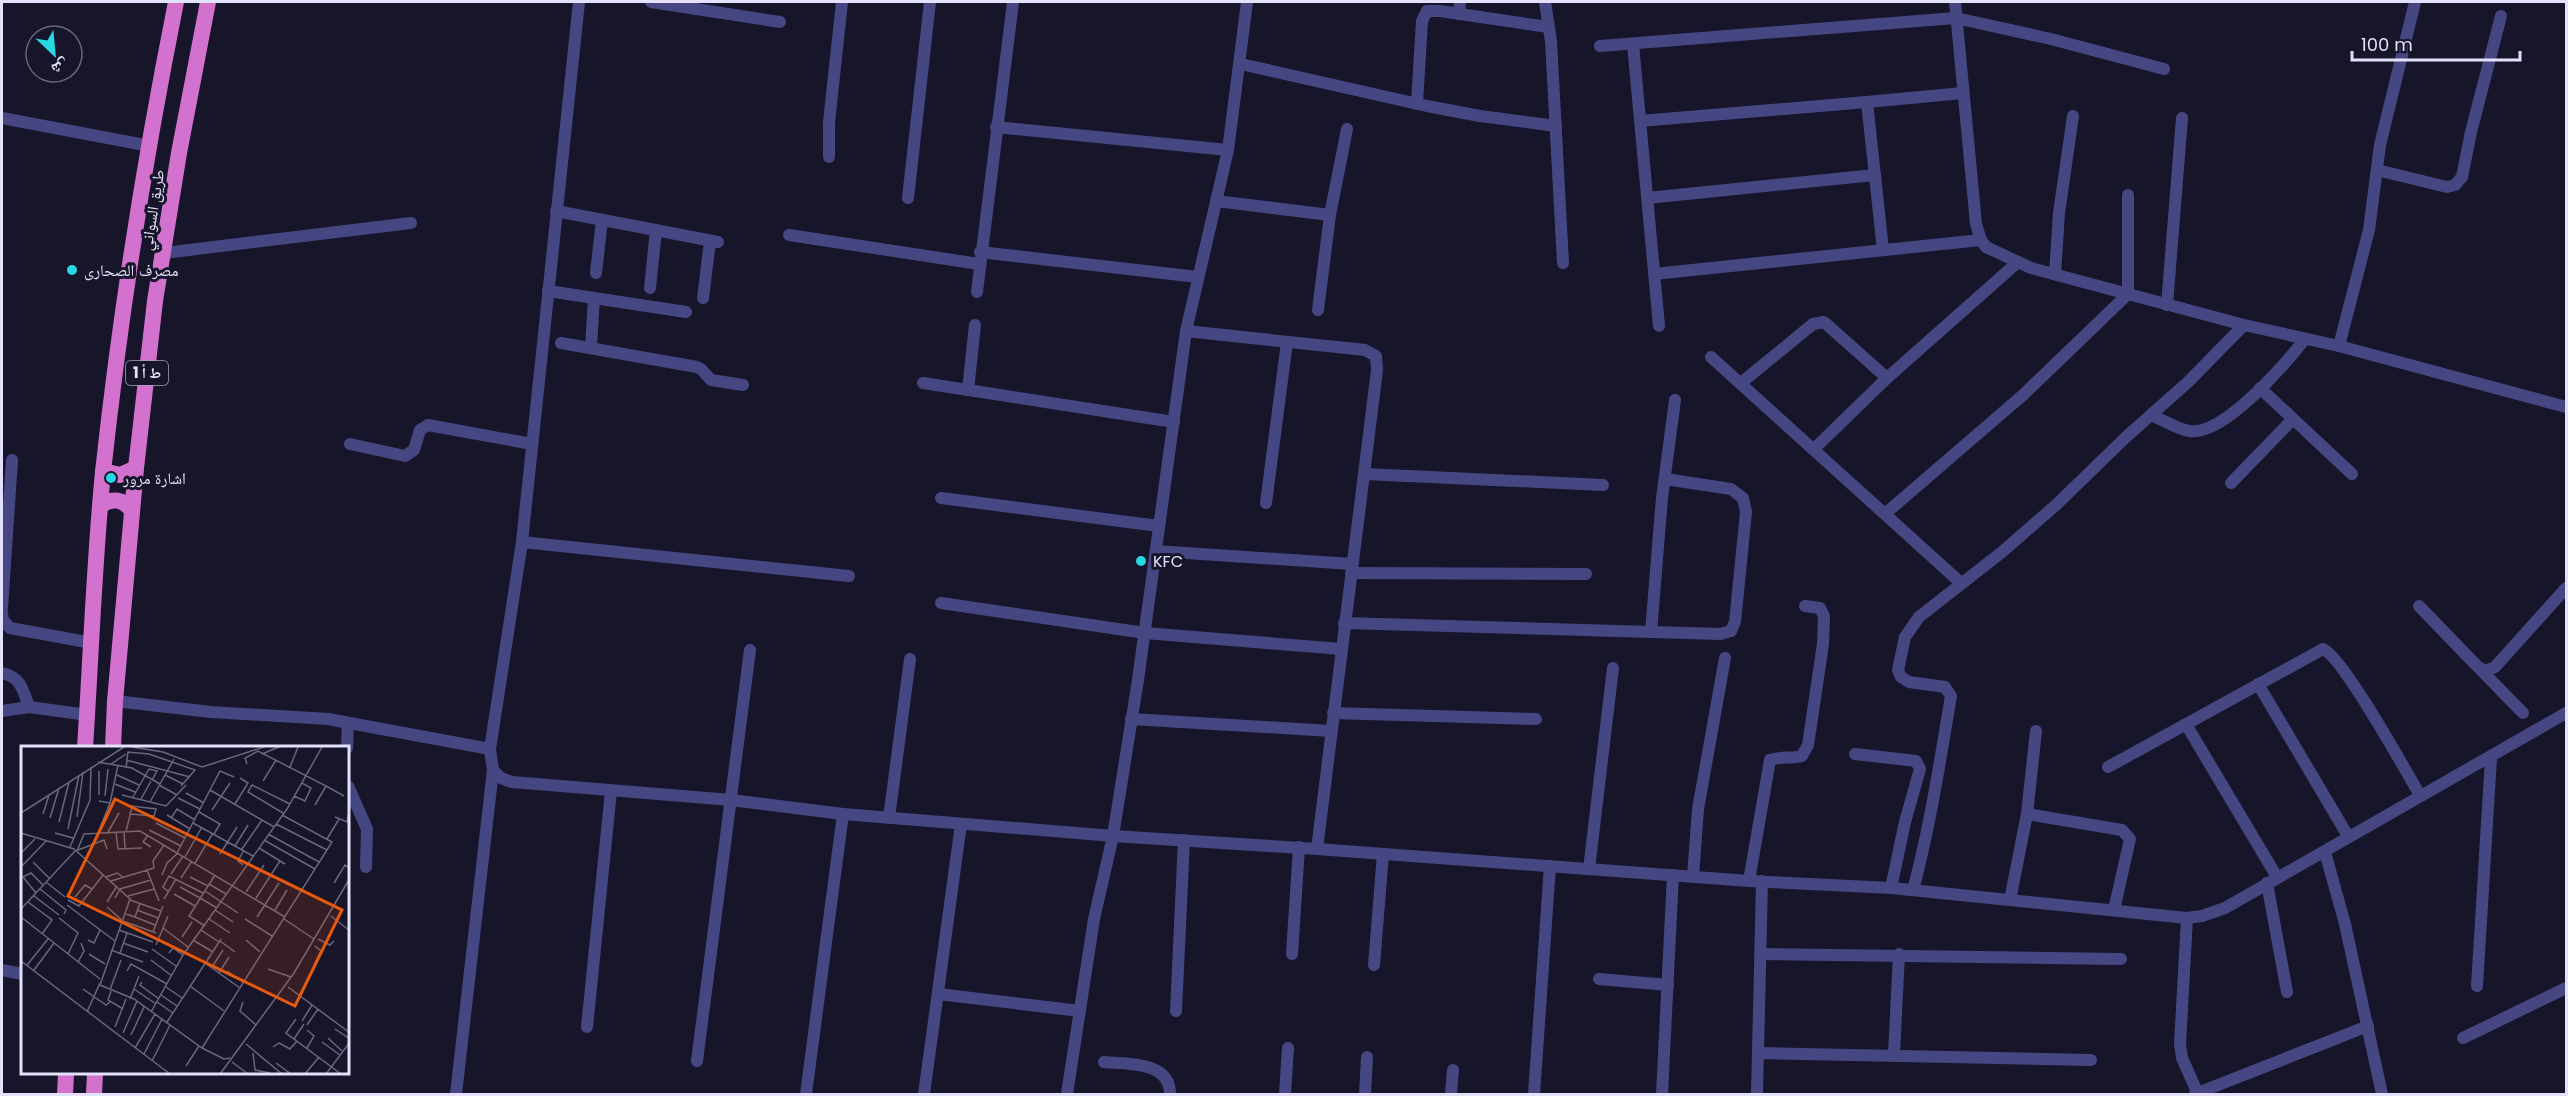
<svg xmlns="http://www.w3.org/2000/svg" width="2568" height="1096" font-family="Poppins,'Noto Naskh Arabic',sans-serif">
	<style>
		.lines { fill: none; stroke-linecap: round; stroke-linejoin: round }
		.minor { stroke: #464782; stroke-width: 12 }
		.trunk { stroke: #d372ce; stroke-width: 16 }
		.poi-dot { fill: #27d7e1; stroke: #171529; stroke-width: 2 }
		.labels { text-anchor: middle; stroke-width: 6; stroke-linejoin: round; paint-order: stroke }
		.shield { fill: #171529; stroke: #a6a4bc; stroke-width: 1.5 }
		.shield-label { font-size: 15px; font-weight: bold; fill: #e3e1fb }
		.street-label { font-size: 16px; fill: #e3e1fb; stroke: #171529 }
		.poi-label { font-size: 16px; fill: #e3e1fb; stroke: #171529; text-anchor: start }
		.inset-road { fill: none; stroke: #69677d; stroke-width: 1.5 }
		.view { fill: #e8590c; fill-opacity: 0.15; stroke: #e8590c; stroke-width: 3 }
		.inset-edge { fill: none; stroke: #e3e1fb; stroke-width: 3 }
	</style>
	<rect width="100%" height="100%" fill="#171529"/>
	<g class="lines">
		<!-- minor -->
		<g class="minor">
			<polyline points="651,2 780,22"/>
			<polyline points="1545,2 1551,41 1563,263"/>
			<polyline points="1955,2 1976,224 1981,240 1986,247 2031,268 2244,325 2339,346 2566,407"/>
			<polyline points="1459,14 1460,2"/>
			<polyline points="1633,44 1659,326"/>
			<polyline points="1600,46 1956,18 2051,39 2164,69"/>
			<polyline points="1241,64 1427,106 1480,116 1556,126"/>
			<polyline points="1417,104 1422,21 1427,11 1440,11 1548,27"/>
			<polyline points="2,118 150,146"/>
			<polyline points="1640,121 1867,102"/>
			<polyline points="996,127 1228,150"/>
			<polyline points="829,157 829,122 842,2"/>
			<polyline points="2377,170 2447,187 2455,185 2462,177 2471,132 2501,16"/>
			<polyline points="908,198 930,2"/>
			<polyline points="1647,198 1875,175"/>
			<polyline points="1216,201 1330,215"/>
			<polyline points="556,211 718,242"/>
			<polyline points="789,235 979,264"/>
			<polyline points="1883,250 1867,102 1963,93"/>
			<polyline points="980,252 1198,277"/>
			<polyline points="164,253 411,223"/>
			<polyline points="596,273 602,220"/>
			<polyline points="1654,274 1981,240"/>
			<polyline points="2055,274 2059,213 2073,116"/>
			<polyline points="650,288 656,230"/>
			<polyline points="548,291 686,312"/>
			<polyline points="977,292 1013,2"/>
			<polyline points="703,298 710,241"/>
			<polyline points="2167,305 2182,118"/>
			<polyline points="1318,310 1330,215 1347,129"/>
			<polyline points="1186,331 1365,350 1376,356 1377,370 1317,849"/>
			<polyline points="561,343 697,367 701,369 711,380 743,385"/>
			<polyline points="2339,346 2369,230 2380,145 2415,2"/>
			<polyline points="591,347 594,298"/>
			<polyline points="1711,357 1961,583"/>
			<polyline points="923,383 1174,422"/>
			<polyline points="1741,383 1813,324 1824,322 1887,378"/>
			<polyline points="2260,388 2352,474"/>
			<polyline points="968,390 975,325"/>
			<path d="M 2151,415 C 2163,420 2177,429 2189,431 C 2223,437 2286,363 2305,339"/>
			<polyline points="350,444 405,456 414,450 420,430 428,425 532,444"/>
			<polyline points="1815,448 1887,378 2018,262"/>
			<polyline points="1365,474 1603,485"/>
			<polyline points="2231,483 2293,419"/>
			<polyline points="941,498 1159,526"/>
			<polyline points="1266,503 1287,342"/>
			<polyline points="1886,513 2023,395 2128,294 2128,195"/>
			<polyline points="522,542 849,576"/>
			<polyline points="1156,551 1352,564"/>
			<polyline points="1351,573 1586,574"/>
			<polyline points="941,603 1145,633 1341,649"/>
			<polyline points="2419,606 2478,667 2486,671 2495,667 2566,588"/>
			<polyline points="2,608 12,460"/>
			<polyline points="2,613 3,620 10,628 92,643"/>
			<polyline points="1344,623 1720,634 1731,631 1735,622 1746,512 1743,498 1731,489 1665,479"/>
			<polyline points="1651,632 1662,498 1675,400"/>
			<polyline points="2480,669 2523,713"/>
			<path d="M 2,673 C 21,677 23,690 29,707"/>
			<polyline points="2258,684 2348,836"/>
			<polyline points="115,701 211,712 328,719 490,749"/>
			<polyline points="2,711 29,707 88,715"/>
			<polyline points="1333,713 1536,719"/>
			<polyline points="1131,719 1331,731"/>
			<polyline points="2187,726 2277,877"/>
			<polyline points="347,748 348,723"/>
			<polyline points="1855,754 1916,761 1920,769 1905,822 1891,888"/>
			<path d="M 2108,767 L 2323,649 C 2343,657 2405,770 2420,795"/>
			<polyline points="493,770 501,778 512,782 731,800 843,814 1113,836 1317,849 1749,881 1891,888 2187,918 2202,916 2225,908 2566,713"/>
			<polyline points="348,786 367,829 366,867"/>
			<polyline points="2027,814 2122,830 2130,839 2114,910"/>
			<polyline points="889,818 910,659"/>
			<polyline points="2325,852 2345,924 2382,1094"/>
			<polyline points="1589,869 1613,668"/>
			<polyline points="1693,877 1698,809 1725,658"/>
			<path d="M 1749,881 L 1770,760 C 1781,756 1791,759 1802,756 L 1808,745 L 1823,644 L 1824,616 L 1820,608 L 1805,606"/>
			<polyline points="2267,883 2287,992"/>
			<path d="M 1913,890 C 1930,827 1940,761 1951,696 L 1945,687 L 1909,682 L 1901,677 L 1898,670 L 1905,637 L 1919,617 L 2002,552 L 2056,505 L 2125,438 L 2188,382 L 2244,325"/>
			<polyline points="2010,900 2027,814 2036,731"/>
			<polyline points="2187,918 2180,1044 2182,1058 2198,1094"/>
			<polyline points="1292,954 1299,847"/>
			<polyline points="1761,954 2121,959"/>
			<polyline points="1374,965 1383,854"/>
			<polyline points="2,970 22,974"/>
			<polyline points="1599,979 1668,985"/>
			<polyline points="2477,986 2491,758"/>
			<polyline points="938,994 1080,1011"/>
			<polyline points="1176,1011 1184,840"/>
			<polyline points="587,1027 611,791"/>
			<polyline points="2463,1038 2566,988"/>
			<polyline points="1758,1053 2091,1060"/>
			<polyline points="1894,1054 1899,954"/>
			<polyline points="697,1061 750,650"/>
			<path d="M 1104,1062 C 1128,1064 1170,1061 1170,1094"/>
			<polyline points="456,1094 493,770 490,749 522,542 579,2"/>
			<polyline points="806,1094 843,814"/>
			<polyline points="924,1094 961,824"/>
			<polyline points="1067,1094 1094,919 1113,836 1138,680 1186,331 1228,150 1247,2"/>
			<polyline points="1285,1094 1288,1048"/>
			<polyline points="1365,1094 1367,1057"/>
			<polyline points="1451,1094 1453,1070"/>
			<polyline points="1534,1094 1550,866"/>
			<polyline points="1662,1094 1673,875"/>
			<polyline points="1757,1094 1762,881"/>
			<polyline points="2195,1094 2368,1026"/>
		</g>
		<!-- trunk -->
		<g class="trunk">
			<polyline points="103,471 120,475 136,468"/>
			<path d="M 100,506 C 112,497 124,499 132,511"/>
			<path d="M 85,748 C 91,656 94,564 103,472 C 120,315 145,157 176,2"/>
			<polyline points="113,748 115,701 136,468 155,301 179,153 208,2"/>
			<polyline points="65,1094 66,1074"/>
			<polyline points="94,1094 95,1074"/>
		</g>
	</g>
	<!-- markers -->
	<g class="poi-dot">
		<circle cx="72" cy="270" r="6"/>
		<circle cx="111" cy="478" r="6"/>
		<circle cx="1141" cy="561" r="6"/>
	</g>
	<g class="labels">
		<!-- shield labels -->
		<rect class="shield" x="126" y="361" width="42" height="24" rx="4.5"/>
		<g class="shield-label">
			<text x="147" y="378">ط أ 1</text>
		</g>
		<!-- street labels -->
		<g class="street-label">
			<text transform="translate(152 210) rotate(-81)" y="6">طريق السواني</text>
		</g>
		<!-- poi labels -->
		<g class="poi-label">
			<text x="84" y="276">مصرف الصحارى</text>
			<text x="123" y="484">اشارة مرور</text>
			<text x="1153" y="567">KFC</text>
		</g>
	</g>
	<!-- overview -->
	<g transform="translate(21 746)">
		<rect width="328" height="328" fill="#171529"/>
		<path class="inset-road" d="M 111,1 L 142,6 L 181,21 L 243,1M 241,8 L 258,1M 105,14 L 169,31M 77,16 L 111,22 L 139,38M 90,18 L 105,8M 226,18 L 224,12 L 237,5 L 305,40 L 294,59M 269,21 L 277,1M 105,22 L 107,6 L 128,8 L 174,24 L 160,40M 96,29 L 118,39M 144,29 L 162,38M 242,35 L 255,14M 94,38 L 114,46M 138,39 L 156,49M 305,40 L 323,50M 189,44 L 253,81M 165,47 L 183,57M 78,49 L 78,25M 101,49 L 145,60 L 165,39M 84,50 L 87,23M 273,50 L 284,55 L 290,42 L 281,37M 112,51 L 128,23 L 136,25 L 131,34M 157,52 L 179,63M 120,53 L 130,35M 129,56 L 153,13M 89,57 L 97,19M 214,58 L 227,37 L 219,32M 191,64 L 209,37M 178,66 L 199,78 L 193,88M 0,67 L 103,1M 262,67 L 227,46 L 231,39 L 269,58M 22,68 L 28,49M 146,69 L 169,83M 56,71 L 62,26M 314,71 L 326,76 L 327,69M 29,72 L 38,42M 150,72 L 156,63 L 174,74M 38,76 L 48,36M 135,77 L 164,92M 172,77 L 232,110M 255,78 L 306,104M 47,83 L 58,29M 128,84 L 160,100M 103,85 L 104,103M 105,85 L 109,70 L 109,68 L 111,61 L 111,60 L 135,63 L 133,70 L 109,68M 87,86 L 98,67M 95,86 L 97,103 L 121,102M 0,87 L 53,103 L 109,153 L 79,239 L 113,253 L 181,302 L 203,313 L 209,312M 34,87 L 52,92M 77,87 L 89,57 L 78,55M 247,88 L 298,116M 127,89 L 122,96 L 130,101M 306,93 L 318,73M 243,94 L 294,123M 214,100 L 227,79M 49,101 L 69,54 L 70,21M 238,102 L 264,118M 221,103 L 241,74M 57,104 L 83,94 L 86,103M 56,105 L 63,88 L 119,85 L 264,171M 0,107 L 14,93M 156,107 L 199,25 L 213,31M 199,108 L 216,81M 164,111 L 181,81M 12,116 L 29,133M 174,117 L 192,87M 222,119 L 217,115 L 223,104M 0,121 L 25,95M 126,124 L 138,155M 150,128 L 162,110M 141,129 L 146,117 L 157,107M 85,131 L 96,127 L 102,131M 169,131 L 187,140M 160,132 L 171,115M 90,135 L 133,122 L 132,115 L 143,99M 25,136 L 44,151M 313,137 L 324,119 L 329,122M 188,138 L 205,148M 159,141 L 179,152M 19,143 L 45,164 L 43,168M 184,145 L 217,167M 148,146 L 142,141 L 148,130 L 182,147M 225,146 L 243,119M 15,147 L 2,131 L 10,127 L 22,139M 153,148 L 174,160M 13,150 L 38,169M 107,150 L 133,143M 54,151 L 64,139 L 71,143M 94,152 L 99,143 L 130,134M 179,152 L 196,162M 235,152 L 259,115M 143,153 L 155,133M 47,154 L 58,160 L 82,129M 109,154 L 140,165M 7,156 L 31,174 L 21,188M 86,156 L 96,140M 46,159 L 94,195M 86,161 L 102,175 L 135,187M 0,163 L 55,104M 116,164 L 137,172M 194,164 L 212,176M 254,164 L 266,144M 105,168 L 114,171 L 119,157M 310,170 L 329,185M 0,171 L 79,233M 114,171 L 134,179M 236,171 L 258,137M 38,172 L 57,187 L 47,208M 188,173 L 209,187M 224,173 L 251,190M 263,173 L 293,193M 184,180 L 168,170 L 194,129M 142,182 L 167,201M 98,184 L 132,196M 180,184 L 198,196M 132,186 L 142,160M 161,191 L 171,176M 297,193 L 309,199 L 313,195M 67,194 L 73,197 L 79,184M 172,194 L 192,206M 225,194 L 239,206M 199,195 L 214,206M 102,197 L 127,206M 135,199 L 147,170M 131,203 L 155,220M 90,204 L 122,216M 99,207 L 106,187M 148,207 L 152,202 L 162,209M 68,208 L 84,218M 130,214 L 151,230M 0,215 L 149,328M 57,216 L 63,205 L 60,197M 184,217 L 219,242M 6,219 L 27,193M 293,219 L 300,205 L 294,200M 191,221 L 202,204M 247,223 L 270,231M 13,224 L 33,197M 106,225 L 110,218 L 146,238M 206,225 L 222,236M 198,227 L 208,211M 121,236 L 119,239 L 138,253M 169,240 L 203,265M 145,241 L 161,252M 267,241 L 329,287M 62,243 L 85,259 L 89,256M 113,243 L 135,258M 89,244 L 100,214M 90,245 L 87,254 L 102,263M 140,249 L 156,260M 109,253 L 118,230M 136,256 L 152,267M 222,256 L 219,265 L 235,279M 66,266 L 79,237M 130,266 L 162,209 L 266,63 L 301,1M 275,273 L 265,287 L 320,328M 281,275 L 291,259M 146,276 L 200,193M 286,279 L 297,263M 94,281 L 105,253M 314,283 L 329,293M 286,284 L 293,290 L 286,302M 102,287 L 116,255M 110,289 L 123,261M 307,292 L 321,305M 273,293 L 283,278M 301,296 L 319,309M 225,298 L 261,328M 252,301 L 258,297 L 269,303 L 276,295M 114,302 L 134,268M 181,302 L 311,96 L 261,69M 232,307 L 234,324 L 249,327M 123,308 L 141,273M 131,315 L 149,279M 211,316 L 227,328M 255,317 L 270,328M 165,320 L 178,300M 199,328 L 273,227 L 329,132M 284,328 L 298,311M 305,328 L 329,296"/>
		<path class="view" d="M 94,53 L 321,164 L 274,260 L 47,150 Z"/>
		<rect width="328" height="328" class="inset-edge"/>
	</g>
	<!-- border -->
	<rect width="2568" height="1096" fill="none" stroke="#e3e1fb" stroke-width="6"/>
	<!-- north arrow -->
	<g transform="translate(54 54) rotate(154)"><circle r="28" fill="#171529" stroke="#69677d" stroke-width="1.5"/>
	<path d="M0-4.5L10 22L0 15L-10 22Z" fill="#27d7e1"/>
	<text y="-9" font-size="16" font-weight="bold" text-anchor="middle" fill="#e3e1fb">ش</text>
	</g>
	<!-- scale -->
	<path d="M2352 51v9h168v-9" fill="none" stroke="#e3e1fb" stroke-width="3"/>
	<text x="2361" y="51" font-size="18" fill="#e3e1fb" stroke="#171529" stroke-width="4.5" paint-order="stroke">100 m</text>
</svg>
